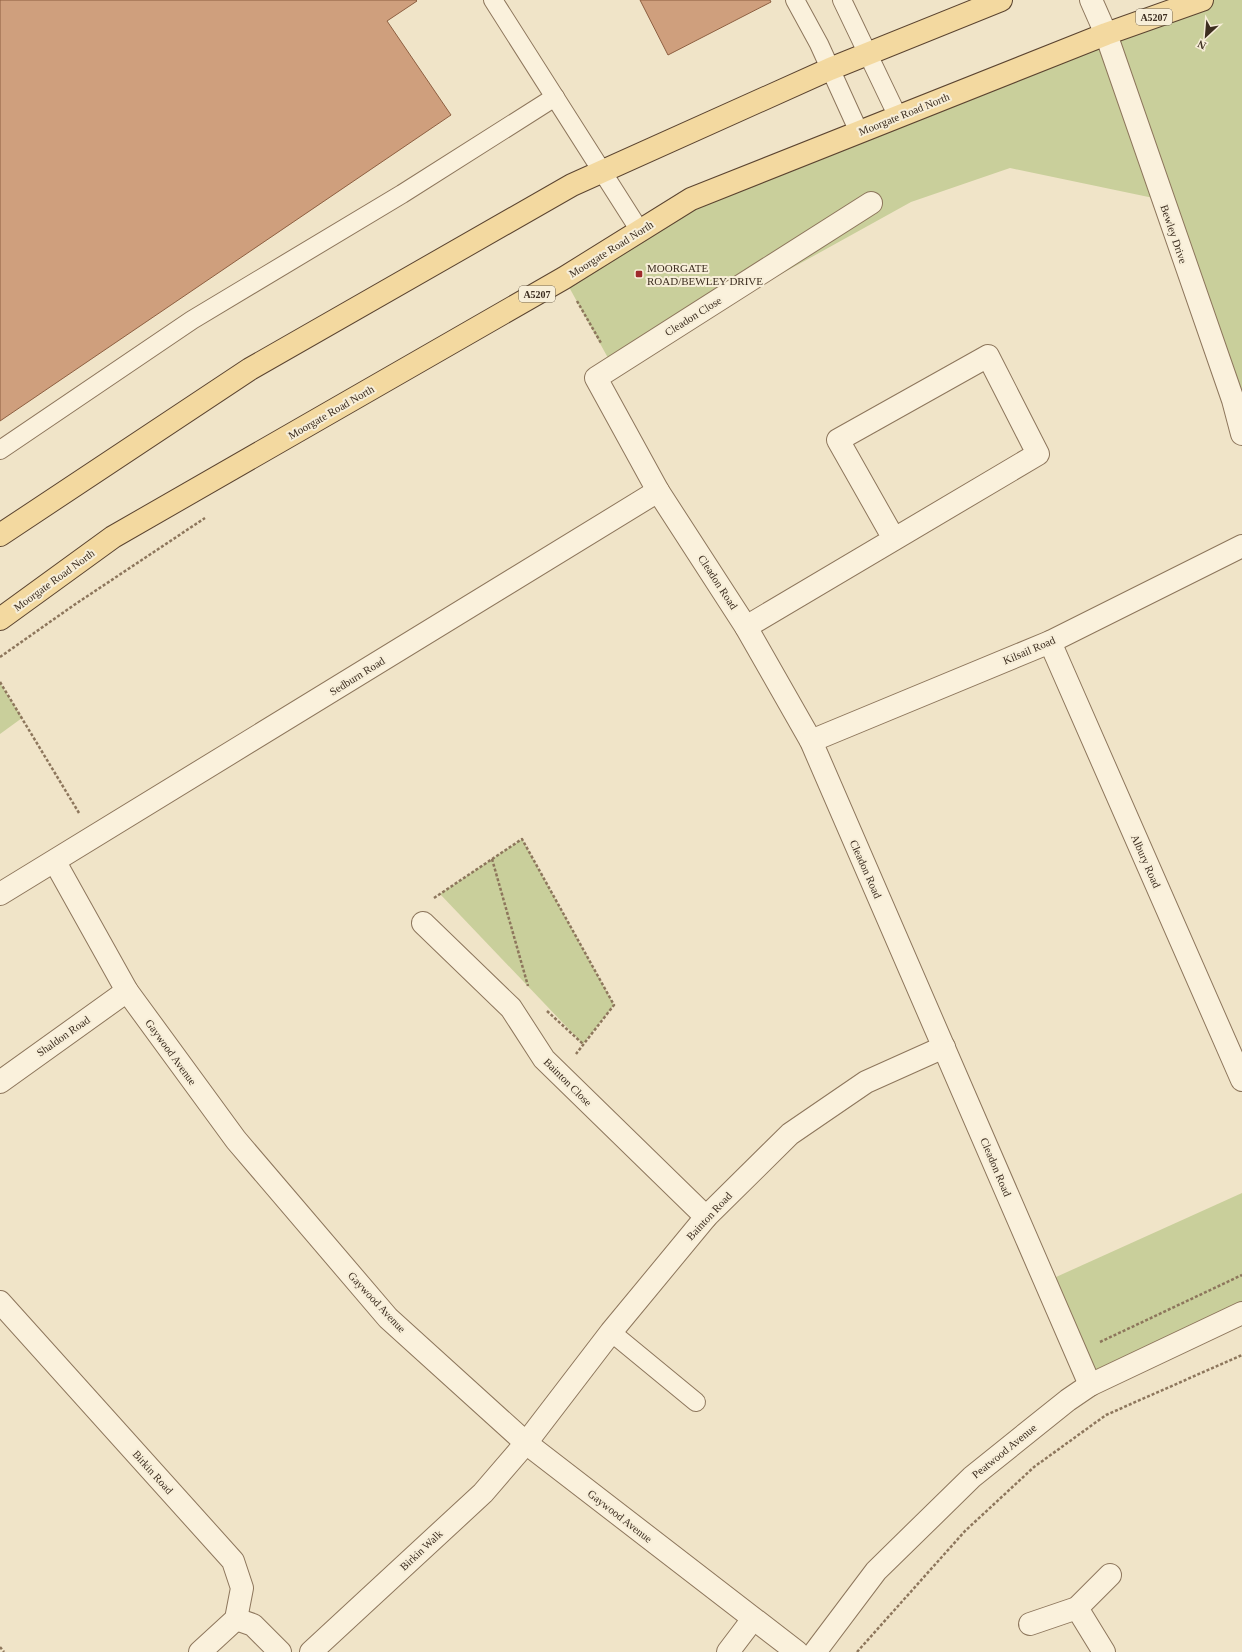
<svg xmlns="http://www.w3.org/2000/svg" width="1242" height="1652" font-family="'Times New Roman',serif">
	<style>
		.green { fill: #c9cf9b }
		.building { fill: #cf9f7d; stroke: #8d5f41 }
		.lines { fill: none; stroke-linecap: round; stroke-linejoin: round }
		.service-casing { stroke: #8d765c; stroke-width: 20 }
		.minor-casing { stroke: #8d765c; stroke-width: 24 }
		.tertiary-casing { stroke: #8d765c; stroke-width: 24 }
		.primary-casing { stroke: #5b4430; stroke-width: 24 }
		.path { stroke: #8d765c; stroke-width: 2.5; stroke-dasharray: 3 2; stroke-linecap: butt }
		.service { stroke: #faf1dc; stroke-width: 18 }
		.minor { stroke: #faf1dc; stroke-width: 22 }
		.tertiary { stroke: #faf1dc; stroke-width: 22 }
		.primary { stroke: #f3d9a0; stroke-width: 22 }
		.poi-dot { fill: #9e2a2b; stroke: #f7eed8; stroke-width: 1.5 }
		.labels { text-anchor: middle; stroke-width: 4; stroke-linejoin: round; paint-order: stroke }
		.shield { fill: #f7eed8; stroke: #756857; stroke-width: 1 }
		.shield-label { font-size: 10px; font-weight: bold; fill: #3d2e20 }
		.street-label { font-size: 11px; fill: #3d2e20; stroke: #f7eed8 }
		.poi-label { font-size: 11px; fill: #3d2e20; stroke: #f7eed8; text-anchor: start }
	</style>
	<rect width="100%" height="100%" fill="#f0e4c8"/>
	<!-- green -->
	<g class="green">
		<polygon points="1202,0 1242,0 1242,396 1163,200 1010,168 911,202 613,367 564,278 691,199"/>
		<polygon points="0,683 22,718 0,734"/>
		<polygon points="522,839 614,1005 583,1044 440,894"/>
		<polygon points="1242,1193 1242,1313 1090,1385 1045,1282"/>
	</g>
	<!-- building -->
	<g class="building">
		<polygon points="0,0 416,0 417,1 387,21 451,115 0,421"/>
		<polygon points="640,0 770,0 771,2 668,55"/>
	</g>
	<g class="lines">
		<defs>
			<g id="service">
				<polyline points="493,0 640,231"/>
				<polyline points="795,0 819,44 859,132"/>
				<polyline points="842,0 898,117"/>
				<polyline points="0,450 192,320 402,194 555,97"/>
				<polyline points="611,1332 696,1402"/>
			</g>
			<g id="minor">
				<polyline points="871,203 596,378 658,491 746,627 811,741 1090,1385"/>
				<polyline points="746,627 1038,454 988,356 838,440 894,539"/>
				<polyline points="1050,642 1242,1080"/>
				<polyline points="811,741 1050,642 1242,546"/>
				<polyline points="55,862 127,991 236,1140 388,1318 526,1443 797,1652"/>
				<polyline points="0,894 658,491"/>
				<polyline points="423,923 511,1008 544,1059 706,1217"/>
				<polyline points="0,1082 127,991"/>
				<polyline points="0,1302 233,1561 242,1588 236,1619 200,1652"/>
				<polyline points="1077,1608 1104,1652"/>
				<polyline points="236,1619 253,1625 280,1652"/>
				<polyline points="1030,1624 1077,1608 1110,1575"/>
				<polyline points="311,1652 483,1493 526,1443 611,1332 706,1217 790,1134 866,1082 944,1047"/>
				<polyline points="728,1652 753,1619"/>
				<polyline points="815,1652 876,1571 972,1477 1068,1400 1090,1385 1242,1313"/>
			</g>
			<polyline id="tertiary" points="1091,0 1106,34 1233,400 1242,434"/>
			<g id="primary">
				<polyline points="0,535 250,369 572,185 830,69 1001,0"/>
				<polyline points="0,619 113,537 564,278 691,199 1106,34 1202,0"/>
			</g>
		</defs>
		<!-- service casing -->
		<use href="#service" class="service-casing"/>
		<!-- minor casing -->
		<use href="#minor" class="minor-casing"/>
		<!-- tertiary casing -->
		<use href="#tertiary" class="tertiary-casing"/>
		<!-- primary casing -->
		<use href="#primary" class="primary-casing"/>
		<!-- path -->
		<g class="path">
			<polyline points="577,301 601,343"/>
			<polyline points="0,657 74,605 205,518"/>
			<polyline points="0,682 79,813"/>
			<polyline points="492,859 528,986"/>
			<polyline points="434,898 522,839 614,1005 576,1054"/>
			<polyline points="547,1011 583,1044"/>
			<polyline points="1100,1342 1242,1275"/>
			<polyline points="0,1647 4,1652"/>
			<polyline points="857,1652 965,1531 1034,1467 1106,1415 1242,1355"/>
		</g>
		<!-- service -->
		<use href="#service" class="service"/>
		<!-- minor -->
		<use href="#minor" class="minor"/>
		<!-- tertiary -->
		<use href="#tertiary" class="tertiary"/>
		<!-- primary -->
		<use href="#primary" class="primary"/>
	</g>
	<!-- markers -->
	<rect class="poi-dot" x="635" y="270" width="8" height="8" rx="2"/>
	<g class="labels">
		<!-- shield labels -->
		<g class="shield">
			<rect x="1136" y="9" width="36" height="16" rx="3"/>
			<rect x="519" y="286" width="36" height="16" rx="3"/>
		</g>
		<g class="shield-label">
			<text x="1154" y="21">A5207</text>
			<text x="537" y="298">A5207</text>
		</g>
		<!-- street labels -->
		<g class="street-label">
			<text transform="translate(904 114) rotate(-22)" y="4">Moorgate Road North</text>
			<text transform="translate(1174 234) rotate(71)" y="4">Bewley Drive</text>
			<text transform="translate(611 249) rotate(-32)" y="4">Moorgate Road North</text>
			<text transform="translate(693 316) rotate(-32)" y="4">Cleadon Close</text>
			<text transform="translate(331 412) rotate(-30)" y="4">Moorgate Road North</text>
			<text transform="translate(54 580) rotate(-36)" y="4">Moorgate Road North</text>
			<text transform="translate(718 582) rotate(57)" y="4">Cleadon Road</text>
			<text transform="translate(1029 650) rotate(-23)" y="4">Kilsail Road</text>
			<text transform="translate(357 676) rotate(-32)" y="4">Sedburn Road</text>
			<text transform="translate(1146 861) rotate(66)" y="4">Albury Road</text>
			<text transform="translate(866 869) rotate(66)" y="4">Cleadon Road</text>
			<text transform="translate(63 1036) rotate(-35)" y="4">Shaldon Road</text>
			<text transform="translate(171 1052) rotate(54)" y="4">Gaywood Avenue</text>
			<text transform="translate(568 1082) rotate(45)" y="4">Bainton Close</text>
			<text transform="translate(996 1167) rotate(67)" y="4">Cleadon Road</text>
			<text transform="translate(709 1216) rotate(-47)" y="4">Bainton Road</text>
			<text transform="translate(377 1302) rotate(47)" y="4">Gaywood Avenue</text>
			<text transform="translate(1004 1451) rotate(-39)" y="4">Peatwood Avenue</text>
			<text transform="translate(153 1472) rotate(48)" y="4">Birkin Road</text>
			<text transform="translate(620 1516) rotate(38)" y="4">Gaywood Avenue</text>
			<text transform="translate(421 1550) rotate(-43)" y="4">Birkin Walk</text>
		</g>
		<!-- poi labels -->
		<g class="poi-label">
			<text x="647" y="272">MOORGATE<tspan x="647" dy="13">ROAD/BEWLEY DRIVE</tspan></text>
		</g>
	</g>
	<!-- north arrow -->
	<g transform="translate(1206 36) rotate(206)" stroke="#f7eed8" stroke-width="3" paint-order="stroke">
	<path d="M0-3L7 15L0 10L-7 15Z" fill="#3d2e20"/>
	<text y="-6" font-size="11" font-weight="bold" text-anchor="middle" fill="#3d2e20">N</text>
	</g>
</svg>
